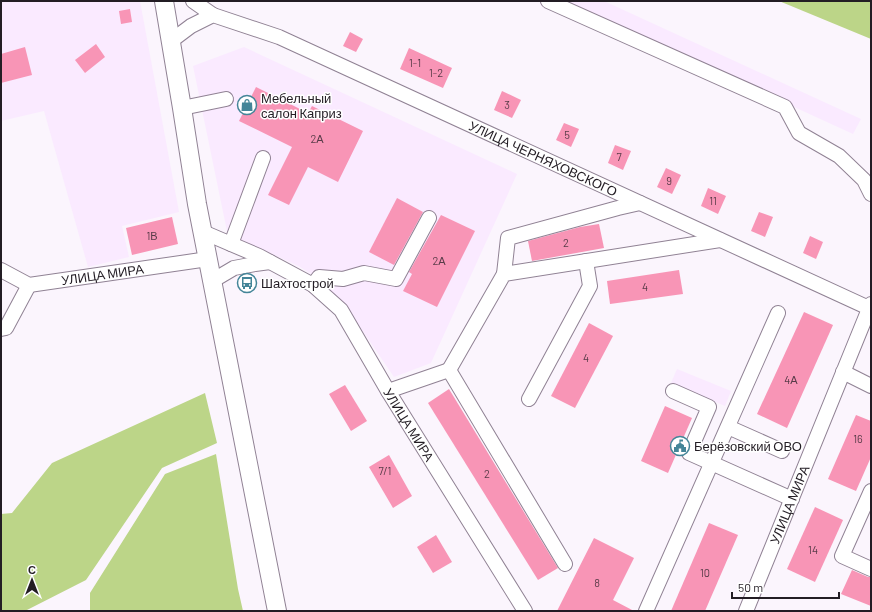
<svg xmlns="http://www.w3.org/2000/svg" width="872" height="612" font-family="Barlow,sans-serif">
	<style>
		.built { fill: #faeaff }
		.green { fill: #bcd588 }
		.building { fill: #f895b6 }
		.lines { fill: none; stroke-linecap: round; stroke-linejoin: round }
		.minor-casing { stroke: #908294; stroke-width: 16 }
		.major-casing { stroke: #908294; stroke-width: 20 }
		.minor { stroke: #fff; stroke-width: 14 }
		.major { stroke: #fff; stroke-width: 18 }
		.labels { text-anchor: middle; stroke-width: 3; stroke-linejoin: round; paint-order: stroke }
		.number-label { font-size: 11px; fill: #583b48 }
		.poi-label { font-size: 13px; fill: #231d24; stroke: #fff; text-anchor: start }
		.street-label { font-size: 13px; fill: #231d24; stroke: #fff }
	</style>
	<rect width="100%" height="100%" fill="#fbf5fd"/>
	<!-- built -->
	<g class="built">
		<polygon points="1,1 140,1 179,212 122,226 129,257 88,267 44,111 1,121"/>
		<polygon points="563,1 604,1 861,119 853,134"/>
		<polygon points="244,47 517,174 431,363 394,377 347,308 319,279 300,267 268,252 229,241 193,66"/>
		<polygon points="677,369 731,391 725,406 671,383"/>
	</g>
	<!-- green -->
	<g class="green">
		<polygon points="779,1 871,1 871,39"/>
		<polygon points="205,393 217,443 162,468 86,580 25,611 1,611 1,514 12,513 52,463"/>
		<polygon points="216,454 238,589 243,611 90,611 90,593 165,474"/>
	</g>
	<!-- building -->
	<g class="building">
		<polygon points="130,9 132,22 121,24 119,11"/>
		<polygon points="350,32 363,39 356,52 343,46"/>
		<polygon points="96,44 105,57 85,73 75,60"/>
		<polygon points="25,47 32,75 1,83 1,54"/>
		<polygon points="409,48 452,68 443,88 400,69"/>
		<polygon points="256,87 308,113 312,106 363,131 338,182 308,167 289,205 268,195 292,147 239,121"/>
		<polygon points="502,91 521,100 512,118 494,110"/>
		<polygon points="564,123 579,129 571,147 556,140"/>
		<polygon points="615,145 631,151 623,170 608,163"/>
		<polygon points="666,168 681,175 672,194 657,187"/>
		<polygon points="708,188 726,196 718,214 701,206"/>
		<polygon points="397,198 423,212 394,265 369,252"/>
		<polygon points="759,212 773,217 765,237 751,231"/>
		<polygon points="441,215 475,231 437,307 403,291 412,274 409,272"/>
		<polygon points="172,217 178,244 132,255 126,228"/>
		<polygon points="599,224 604,248 532,261 528,241 580,227"/>
		<polygon points="810,236 823,242 816,259 803,253"/>
		<polygon points="679,270 683,294 610,304 607,281"/>
		<polygon points="804,312 833,325 787,428 757,414"/>
		<polygon points="589,323 613,336 575,408 551,396"/>
		<polygon points="345,385 367,421 351,431 329,394"/>
		<polygon points="449,389 558,568 538,580 428,403"/>
		<polygon points="665,406 692,418 668,473 641,461"/>
		<polygon points="856,415 871,421 871,457 856,491 828,479"/>
		<polygon points="389,455 412,496 393,508 369,467"/>
		<polygon points="815,507 843,520 815,582 787,569"/>
		<polygon points="709,523 738,535 705,611 671,611"/>
		<polygon points="436,535 452,562 433,573 417,547"/>
		<polygon points="594,538 634,558 613,600 634,611 557,611"/>
		<polygon points="852,570 868,577 871,577 871,606 841,594"/>
	</g>
	<g class="lines">
		<defs>
			<g id="minor">
				<polyline points="193,1 213,15"/>
				<polyline points="548,1 785,107 799,133 839,156 864,180 871,194"/>
				<path id="s1" d="M 171,41 L 191,26 L 213,15 L 279,37 L 871,309"/>
				<polyline points="182,108 226,99"/>
				<path id="s2" d="M 203,232 L 259,256 L 313,285 L 341,310 L 388,391 L 525,611"/>
				<polyline points="231,244 263,158"/>
				<path id="s3" d="M 1,270 L 29,285 L 208,259"/>
				<polyline points="504,274 508,238 618,208 640,203"/>
				<polyline points="212,281 234,268 255,264 270,262"/>
				<polyline points="313,285 319,277 343,279 364,273 396,279 429,218"/>
				<polyline points="1,329 6,328 29,285"/>
				<polyline points="449,370 504,274 720,240"/>
				<polyline points="843,372 871,386"/>
				<polyline points="388,391 449,370 565,564"/>
				<polyline points="673,391 709,407 689,453 792,499"/>
				<polyline points="529,399 590,286 586,261"/>
				<polyline points="728,427 782,451"/>
				<polyline points="871,491 842,556 871,569"/>
				<polyline points="646,611 778,313"/>
				<path id="s4" d="M 746,611 L 871,304"/>
			</g>
			<polyline id="major" points="164,1 182,108 197,204 277,611"/>
		</defs>
		<!-- minor casing -->
		<use href="#minor" class="minor-casing"/>
		<!-- major casing -->
		<use href="#major" class="major-casing"/>
		<!-- minor -->
		<use href="#minor" class="minor"/>
		<!-- major -->
		<use href="#major" class="major"/>
	</g>
	<!-- icons -->
	<defs>
		<symbol id="shop-ring" viewBox="-11 -11 22 22"><circle r="9.5" fill="#fff" stroke="#448598" stroke-width="1.5"/><path d="M-5-2.5h2.3a2.7 3.5 0 0 1 5.4 0H5L5.5 6h-11ZM-1.5-2.5h3a1.5 2.3 0 0 0-3 0Z" fill="#448598"/></symbol>
		<symbol id="bus-ring" viewBox="-11 -11 22 22"><circle r="9.5" fill="#fff" stroke="#448598" stroke-width="1.5"/><path d="M-5-6H5V4H4V6H2V4H-2V6H-4V4H-5ZM-3.5-4V0h7V-4ZM-3.5 1.2v1.5H-2V1.2ZM2 1.2v1.5H3.5V1.2Z" fill="#448598"/></symbol>
		<symbol id="civic-ring" viewBox="-11 -11 22 22"><circle r="9.5" fill="#fff" stroke="#448598" stroke-width="1.5"/><path d="M-.6-6.5H3V-4.5H.6V-3L4-1V1h2V6H-6V1h2V-1L-.6-3ZM-1.2 2.5V6h2.4V2.5Z" fill="#448598"/></symbol>
	</defs>
	<g fill-rule="evenodd">
		<use href="#shop-ring" x="236" y="94" width="22" height="22"/>
		<use href="#bus-ring" x="236" y="272" width="22" height="22"/>
		<use href="#civic-ring" x="669" y="435" width="22" height="22"/>
	</g>
	<g class="labels">
		<!-- number labels -->
		<g class="number-label">
			<text x="415" y="67">1-1</text>
			<text x="436" y="77">1-2</text>
			<text x="507" y="109">3</text>
			<text x="567" y="139">5</text>
			<text x="317" y="143">2А</text>
			<text x="619" y="161">7</text>
			<text x="669" y="185">9</text>
			<text x="713" y="205">11</text>
			<text x="152" y="240">1В</text>
			<text x="566" y="247">2</text>
			<text x="439" y="265">2А</text>
			<text x="645" y="291">4</text>
			<text x="586" y="362">4</text>
			<text x="791" y="384">4А</text>
			<text x="858" y="443">16</text>
			<text x="385" y="475">7/1</text>
			<text x="487" y="478">2</text>
			<text x="813" y="554">14</text>
			<text x="705" y="577">10</text>
			<text x="597" y="587">8</text>
		</g>
		<!-- poi labels -->
		<g class="poi-label">
			<text x="261" y="103">Мебельный<tspan x="261" dy="15">салон Каприз</tspan></text>
			<text x="261" y="288">Шахтострой</text>
			<text x="694" y="451">Берёзовский ОВО</text>
		</g>
		<!-- street labels -->
		<g class="street-label">
			<text dy="5" stroke="none"><textPath href="#s1" startOffset="410">УЛИЦА ЧЕРНЯХОВСКОГО</textPath></text>
			<text dy="5" stroke="none"><textPath href="#s3" startOffset="106">УЛИЦА МИРА</textPath></text>
			<text dy="5" stroke="none"><textPath href="#s2" startOffset="293">УЛИЦА МИРА</textPath></text>
			<text dy="5" stroke="none"><textPath href="#s4" startOffset="115">УЛИЦА МИРА</textPath></text>
		</g>
	</g>
	<!-- border -->
	<rect width="872" height="612" fill="none" stroke="#231d24" stroke-width="4"/>
	<!-- north arrow -->
	<g transform="translate(32 580)" stroke="#ffffff" stroke-width="3" paint-order="stroke">
	<path d="M0-3L7 15L0 10L-7 15Z" fill="#231d24"/>
	<text y="-6" font-size="11" font-weight="bold" text-anchor="middle" fill="#231d24">С</text>
	</g>
	<!-- scale -->
	<path d="M732 592v6h107v-6" fill="none" stroke="#231d24" stroke-width="2"/>
	<text x="738" y="592" font-size="12" fill="#231d24" stroke="#ffffff" stroke-width="3" paint-order="stroke">50 m</text>
</svg>
